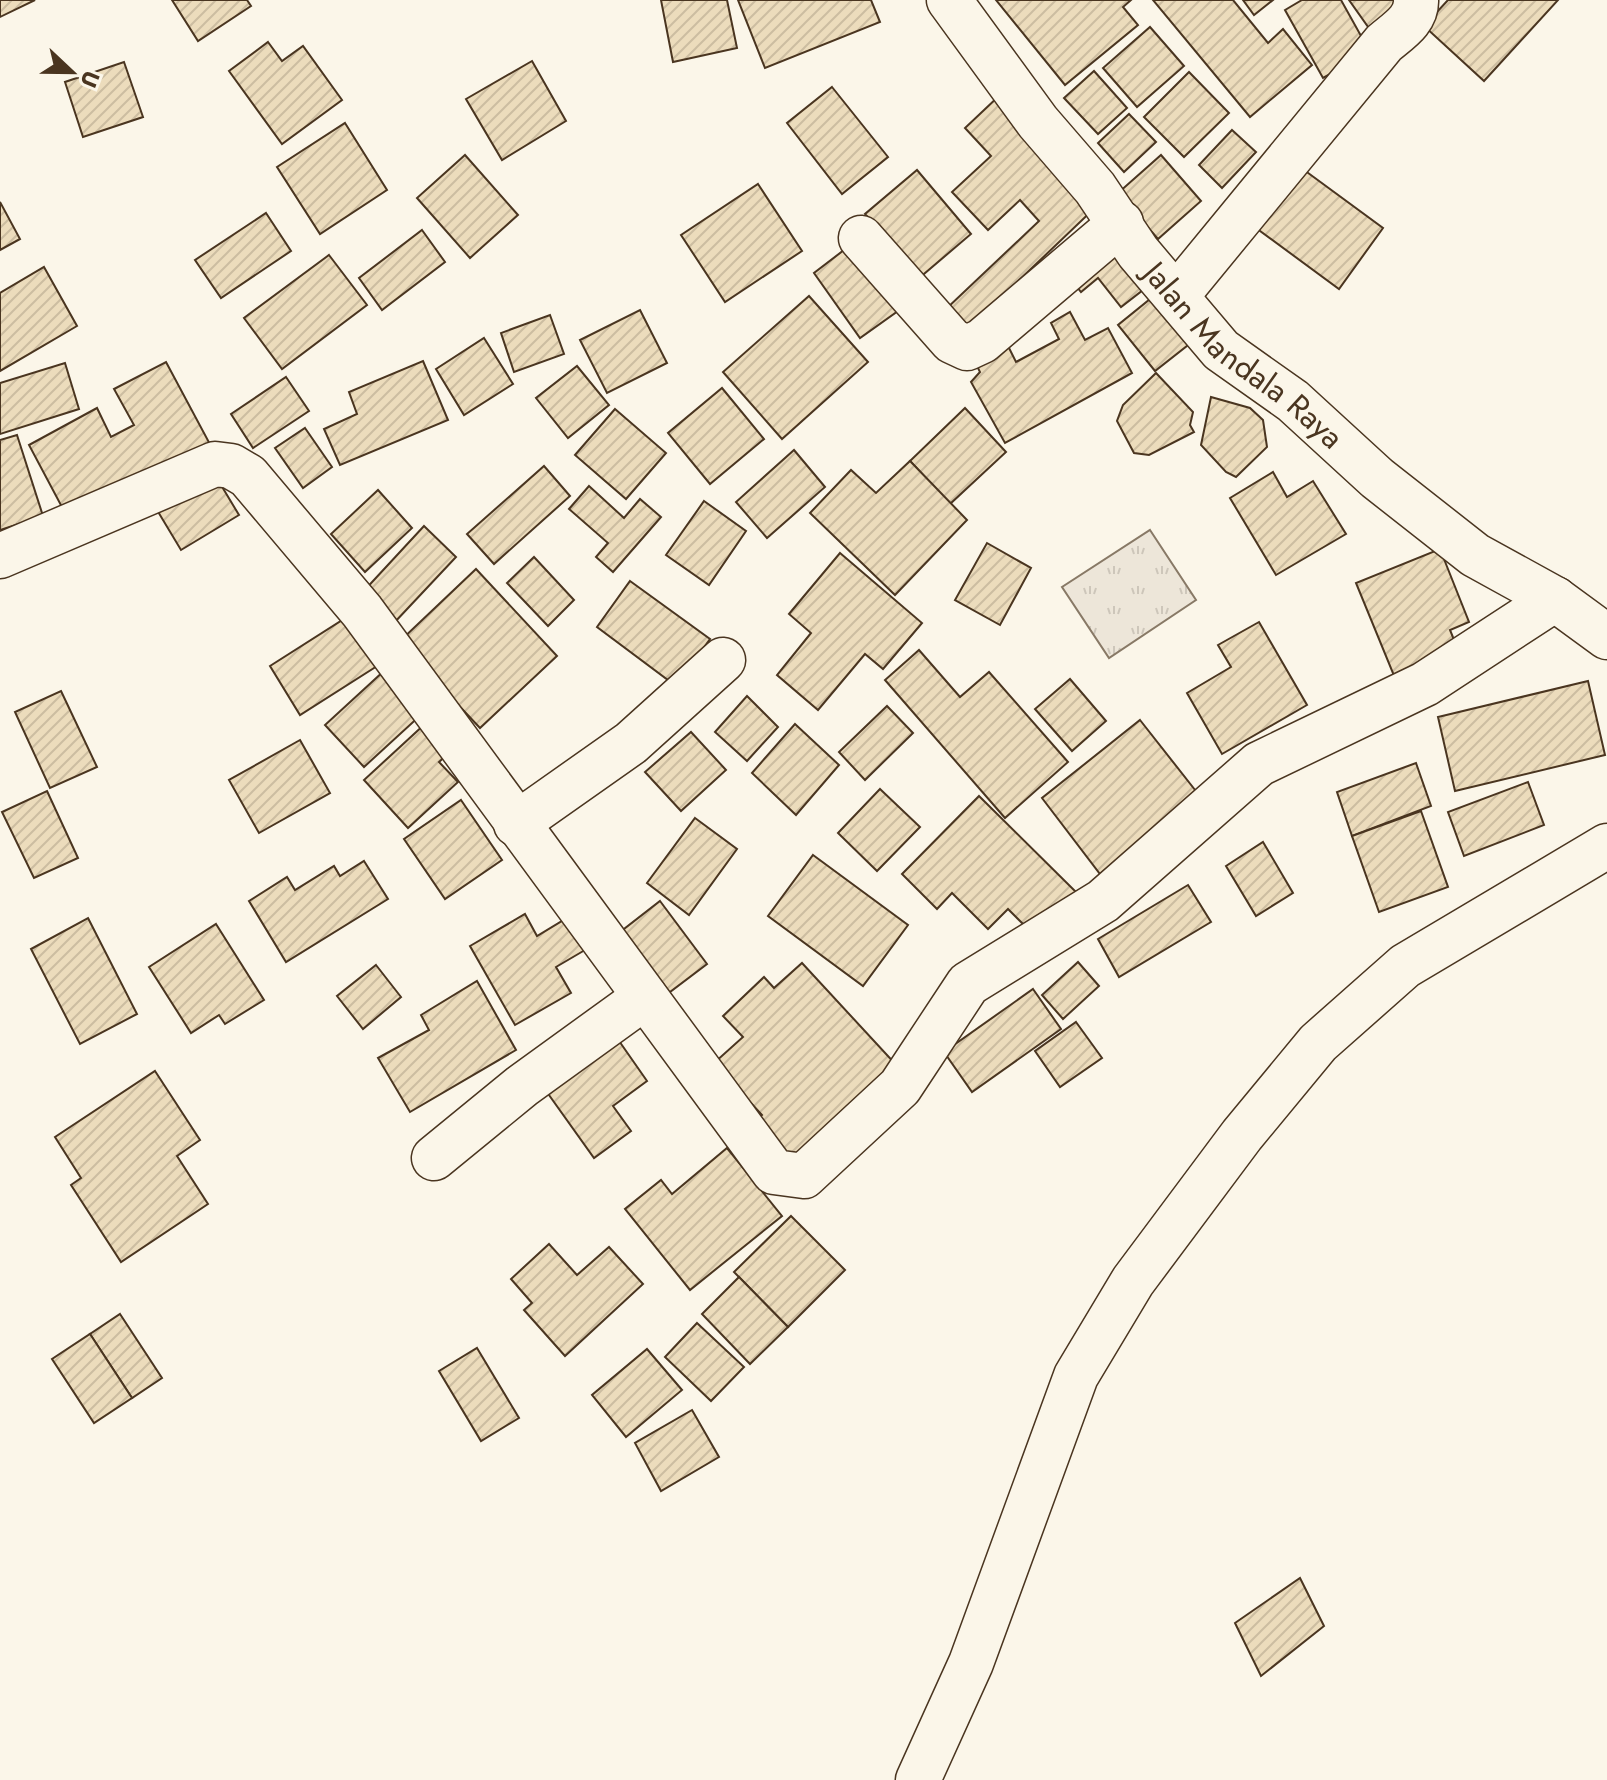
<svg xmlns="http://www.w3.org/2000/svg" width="1607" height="1780" font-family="Jost,sans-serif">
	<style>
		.park { fill: url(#park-tufts); stroke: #887966; stroke-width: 2 }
		.building { fill: url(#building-hatch); stroke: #4a3520; stroke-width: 2 }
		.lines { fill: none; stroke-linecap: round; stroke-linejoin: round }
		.minor-casing { stroke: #4a3520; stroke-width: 47 }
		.tertiary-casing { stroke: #4a3520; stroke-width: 47 }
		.minor { stroke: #fbf6e9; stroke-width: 44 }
		.tertiary { stroke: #fbf6e9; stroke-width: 44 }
		.labels { text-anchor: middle; stroke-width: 6; stroke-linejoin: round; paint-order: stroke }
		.street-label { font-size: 32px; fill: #4a3520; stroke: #fbf6e9 }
	</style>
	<defs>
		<pattern id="park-tufts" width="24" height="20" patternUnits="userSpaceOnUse" patternTransform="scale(2)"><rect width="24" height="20" fill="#ede6d9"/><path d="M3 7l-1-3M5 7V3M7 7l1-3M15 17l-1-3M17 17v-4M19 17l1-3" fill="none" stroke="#cdc6ba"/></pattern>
		<pattern id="building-hatch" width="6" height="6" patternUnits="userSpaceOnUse" patternTransform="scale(2)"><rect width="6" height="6" fill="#ecdcbc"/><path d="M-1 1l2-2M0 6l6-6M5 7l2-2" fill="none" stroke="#ccbda1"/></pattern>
	</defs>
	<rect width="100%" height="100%" fill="#fbf6e9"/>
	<!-- park -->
	<polygon class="park" points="1150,530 1196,600 1109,658 1062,587"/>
	<!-- building -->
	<g class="building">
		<polygon points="0,0 35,0 0,17"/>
		<polygon points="172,0 247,0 251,6 198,41"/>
		<polygon points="661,0 727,0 737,48 673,62"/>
		<polygon points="738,0 871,0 880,22 765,68"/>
		<polygon points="996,0 1131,0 1123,7 1138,25 1065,85"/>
		<polygon points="1153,0 1233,0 1268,43 1283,29 1312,65 1250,117"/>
		<polygon points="1243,0 1273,0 1254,15"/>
		<polygon points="1302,0 1341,0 1370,52 1323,78 1285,10"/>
		<polygon points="1349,0 1411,0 1371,31"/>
		<polygon points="1448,0 1558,0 1484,81 1424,26"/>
		<polygon points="1150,27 1184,66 1137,107 1103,68"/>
		<polygon points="268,42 282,61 303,46 342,100 282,144 229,71"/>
		<polygon points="532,61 566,121 502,160 466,99"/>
		<polygon points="124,62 143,117 83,137 65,82"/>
		<polygon points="1094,71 1127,108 1098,134 1064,98"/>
		<polygon points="1189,72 1229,113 1184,157 1144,117"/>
		<polygon points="832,87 888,157 842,194 787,123"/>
		<polygon points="1000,95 1101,202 967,330 946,309 1039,221 1020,200 988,230 952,192 991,156 965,128"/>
		<polygon points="1129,114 1156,142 1124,172 1098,143"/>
		<polygon points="345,123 387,190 320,234 277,167"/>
		<polygon points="1232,130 1256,152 1222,188 1199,165"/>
		<polygon points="465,155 518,215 470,258 417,198"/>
		<polygon points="1161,155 1201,201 1158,239 1118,193"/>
		<polygon points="1300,167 1383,228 1339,289 1256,228"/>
		<polygon points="917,170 971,234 918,279 865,214"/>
		<polygon points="758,184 802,251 725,302 681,235"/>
		<polygon points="0,202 20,239 0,250"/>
		<polygon points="266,213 291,251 221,298 195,260"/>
		<polygon points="422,230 445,262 382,310 359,278"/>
		<polygon points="1117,238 1152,283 1121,307 1098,278 1081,292 1069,277"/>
		<polygon points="857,240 905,306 860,338 814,273"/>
		<polygon points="329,255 367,305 282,369 244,318"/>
		<polygon points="44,267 77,326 0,371 0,293"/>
		<polygon points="1160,291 1197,338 1155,371 1118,325"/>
		<polygon points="809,296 868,362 782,439 723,372"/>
		<polygon points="640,310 667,363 607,393 580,340"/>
		<polygon points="1070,312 1085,340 1108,328 1132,373 1005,443 971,382 980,372 974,360 1006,342 1016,362 1059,339 1051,323"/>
		<polygon points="550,315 564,354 514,372 501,333"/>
		<polygon points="484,338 513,384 464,415 436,369"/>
		<polygon points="423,361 448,420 340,465 324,429 357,414 349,392"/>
		<polygon points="166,362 212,448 71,524 29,445 97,408 111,437 134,425 114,389"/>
		<polygon points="65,363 79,409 0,434 0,383"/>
		<polygon points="577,366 609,405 568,438 536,398"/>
		<polygon points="1156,373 1193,412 1190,425 1194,432 1149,455 1134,453 1117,421 1123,405"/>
		<polygon points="286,377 309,411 253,448 231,414"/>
		<polygon points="722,388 764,439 710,484 668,433"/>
		<polygon points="1211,397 1250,408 1263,420 1267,447 1236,477 1226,472 1201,445"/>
		<polygon points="965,408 1006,452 950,504 910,461"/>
		<polygon points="615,409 666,453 626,499 575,455"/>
		<polygon points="305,428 332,467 303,488 275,448"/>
		<polygon points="17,435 43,516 0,530 0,440"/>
		<polygon points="794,450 825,487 767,538 736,502"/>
		<polygon points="910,461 967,520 895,595 810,513 851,470 876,493"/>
		<polygon points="544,466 570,496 494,564 467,534"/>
		<polygon points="212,470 239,515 181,550 154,505"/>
		<polygon points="1273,472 1287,497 1313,481 1346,534 1276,575 1230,498"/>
		<polygon points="589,486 624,518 640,499 661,517 613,572 596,557 608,543 569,509"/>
		<polygon points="378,490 412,528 365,572 331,534"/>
		<polygon points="704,501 746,531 709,585 666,555"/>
		<polygon points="424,526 456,557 393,624 361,594"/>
		<polygon points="987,543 1031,568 1000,625 955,600"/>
		<polygon points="1440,549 1469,622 1450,630 1461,657 1397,683 1356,583"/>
		<polygon points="840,553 922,623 883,669 865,654 818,710 777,675 811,633 789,614"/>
		<polygon points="534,557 574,600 548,626 507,583"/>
		<polygon points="476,569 557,656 480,728 399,642"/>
		<polygon points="630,581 710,639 676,686 597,627"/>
		<polygon points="355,612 385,661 300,715 270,666"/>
		<polygon points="1259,622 1307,705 1222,754 1187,693 1231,667 1218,645"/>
		<polygon points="919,650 960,697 989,672 1068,762 1005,818 885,680"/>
		<polygon points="385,670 423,713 364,767 325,725"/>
		<polygon points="1070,679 1106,721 1072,751 1035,709"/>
		<polygon points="1588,681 1605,755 1455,791 1438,717"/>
		<polygon points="61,691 97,767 50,788 15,712"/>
		<polygon points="747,696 778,727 747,761 715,732"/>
		<polygon points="887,706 913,733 865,780 839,752"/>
		<polygon points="1140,720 1199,795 1100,874 1042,798"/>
		<polygon points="426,723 451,751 439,762 458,782 408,828 364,780"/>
		<polygon points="795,724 839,765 796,815 752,773"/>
		<polygon points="691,732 726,770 681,811 645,772"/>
		<polygon points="300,740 330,793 259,833 229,780"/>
		<polygon points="1416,763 1431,806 1352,836 1337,792"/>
		<polygon points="1528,782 1544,825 1464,856 1448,812"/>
		<polygon points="880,789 920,827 877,871 838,833"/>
		<polygon points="47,791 78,858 34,878 2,812"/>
		<polygon points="979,796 1077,893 1035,936 1008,909 988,929 952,893 937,909 902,874"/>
		<polygon points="461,800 502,860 445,899 404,839"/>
		<polygon points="1421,811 1448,887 1379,912 1352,836"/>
		<polygon points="695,818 737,849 689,915 647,883"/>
		<polygon points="1263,842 1293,893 1256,916 1226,866"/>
		<polygon points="813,855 908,925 863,986 768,916"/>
		<polygon points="364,861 388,899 286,962 249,901 287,877 295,890 334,866 340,876"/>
		<polygon points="1188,885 1211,922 1119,977 1098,939"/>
		<polygon points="660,901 707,964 662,998 615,936"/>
		<polygon points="525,914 537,936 567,918 585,950 556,967 571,993 515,1025 470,946"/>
		<polygon points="88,918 137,1014 80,1044 31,949"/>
		<polygon points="216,924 264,1000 225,1024 219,1015 191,1033 149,967"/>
		<polygon points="1078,962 1099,986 1063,1019 1042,995"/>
		<polygon points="802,963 899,1068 793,1168 753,1124 762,1115 714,1063 743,1037 723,1016 764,977 774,988"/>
		<polygon points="376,965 401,997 363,1029 337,996"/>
		<polygon points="477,981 516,1050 410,1112 378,1058 429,1030 421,1015"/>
		<polygon points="1033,989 1061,1029 972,1092 944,1052"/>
		<polygon points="1076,1022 1102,1058 1060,1087 1035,1051"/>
		<polygon points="610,1028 647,1081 613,1106 631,1131 594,1158 539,1081"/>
		<polygon points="155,1071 200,1140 177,1156 208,1204 121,1262 71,1185 81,1178 55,1137"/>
		<polygon points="727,1148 782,1216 690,1290 625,1209 661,1180 672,1194"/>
		<polygon points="791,1216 845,1270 788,1327 734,1272"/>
		<polygon points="549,1244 577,1275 609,1247 643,1284 565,1356 524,1310 532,1303 511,1279"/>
		<polygon points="739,1277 788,1327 750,1364 702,1314"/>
		<polygon points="120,1314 162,1378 132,1398 90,1334"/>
		<polygon points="697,1323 744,1367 711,1401 665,1357"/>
		<polygon points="90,1334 132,1398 94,1423 52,1359"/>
		<polygon points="477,1348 519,1418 481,1441 439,1371"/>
		<polygon points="647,1349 682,1390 626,1437 592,1395"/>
		<polygon points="692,1410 719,1457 661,1491 635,1443"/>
		<polygon points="1300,1578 1324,1626 1261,1676 1235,1623"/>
	</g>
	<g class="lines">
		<defs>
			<g id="minor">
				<polyline points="861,238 952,341 967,348 982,341 1121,223"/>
				<path d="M 1177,295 L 1384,43 C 1398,31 1417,20 1416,0"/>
				<polyline points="0,556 215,464 231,466 248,476 362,611 774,1172 804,1176 900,1087 968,984 1103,901 1259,764 1425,684 1555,599"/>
				<polyline points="516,824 631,743 723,660"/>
				<polyline points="434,1158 522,1086 645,997"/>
				<polyline points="918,1780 971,1663 1076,1376 1133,1281 1242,1135 1318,1043 1405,966 1607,846"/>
			</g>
			<g id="tertiary">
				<path id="s1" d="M 949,0 L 1038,122 L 1095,188 L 1138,252 L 1221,350 L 1293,401 L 1377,478 L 1475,555 L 1555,599 L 1607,637"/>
			</g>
		</defs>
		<!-- minor casing -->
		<use href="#minor" class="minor-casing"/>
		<!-- tertiary casing -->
		<use href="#tertiary" class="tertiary-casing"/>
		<!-- minor -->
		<use href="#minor" class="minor"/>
		<!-- tertiary -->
		<use href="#tertiary" class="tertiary"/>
	</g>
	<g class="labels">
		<!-- street labels -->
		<g class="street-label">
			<text dy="11" stroke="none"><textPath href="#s1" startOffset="464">Jalan Mandala Raya</textPath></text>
		</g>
	</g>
	<!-- north arrow -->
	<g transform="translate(72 72) rotate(112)" stroke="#fbf6e9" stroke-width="6" paint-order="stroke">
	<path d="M0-6L14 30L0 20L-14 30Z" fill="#4a3520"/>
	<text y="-12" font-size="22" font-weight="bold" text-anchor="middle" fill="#4a3520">U</text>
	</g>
</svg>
